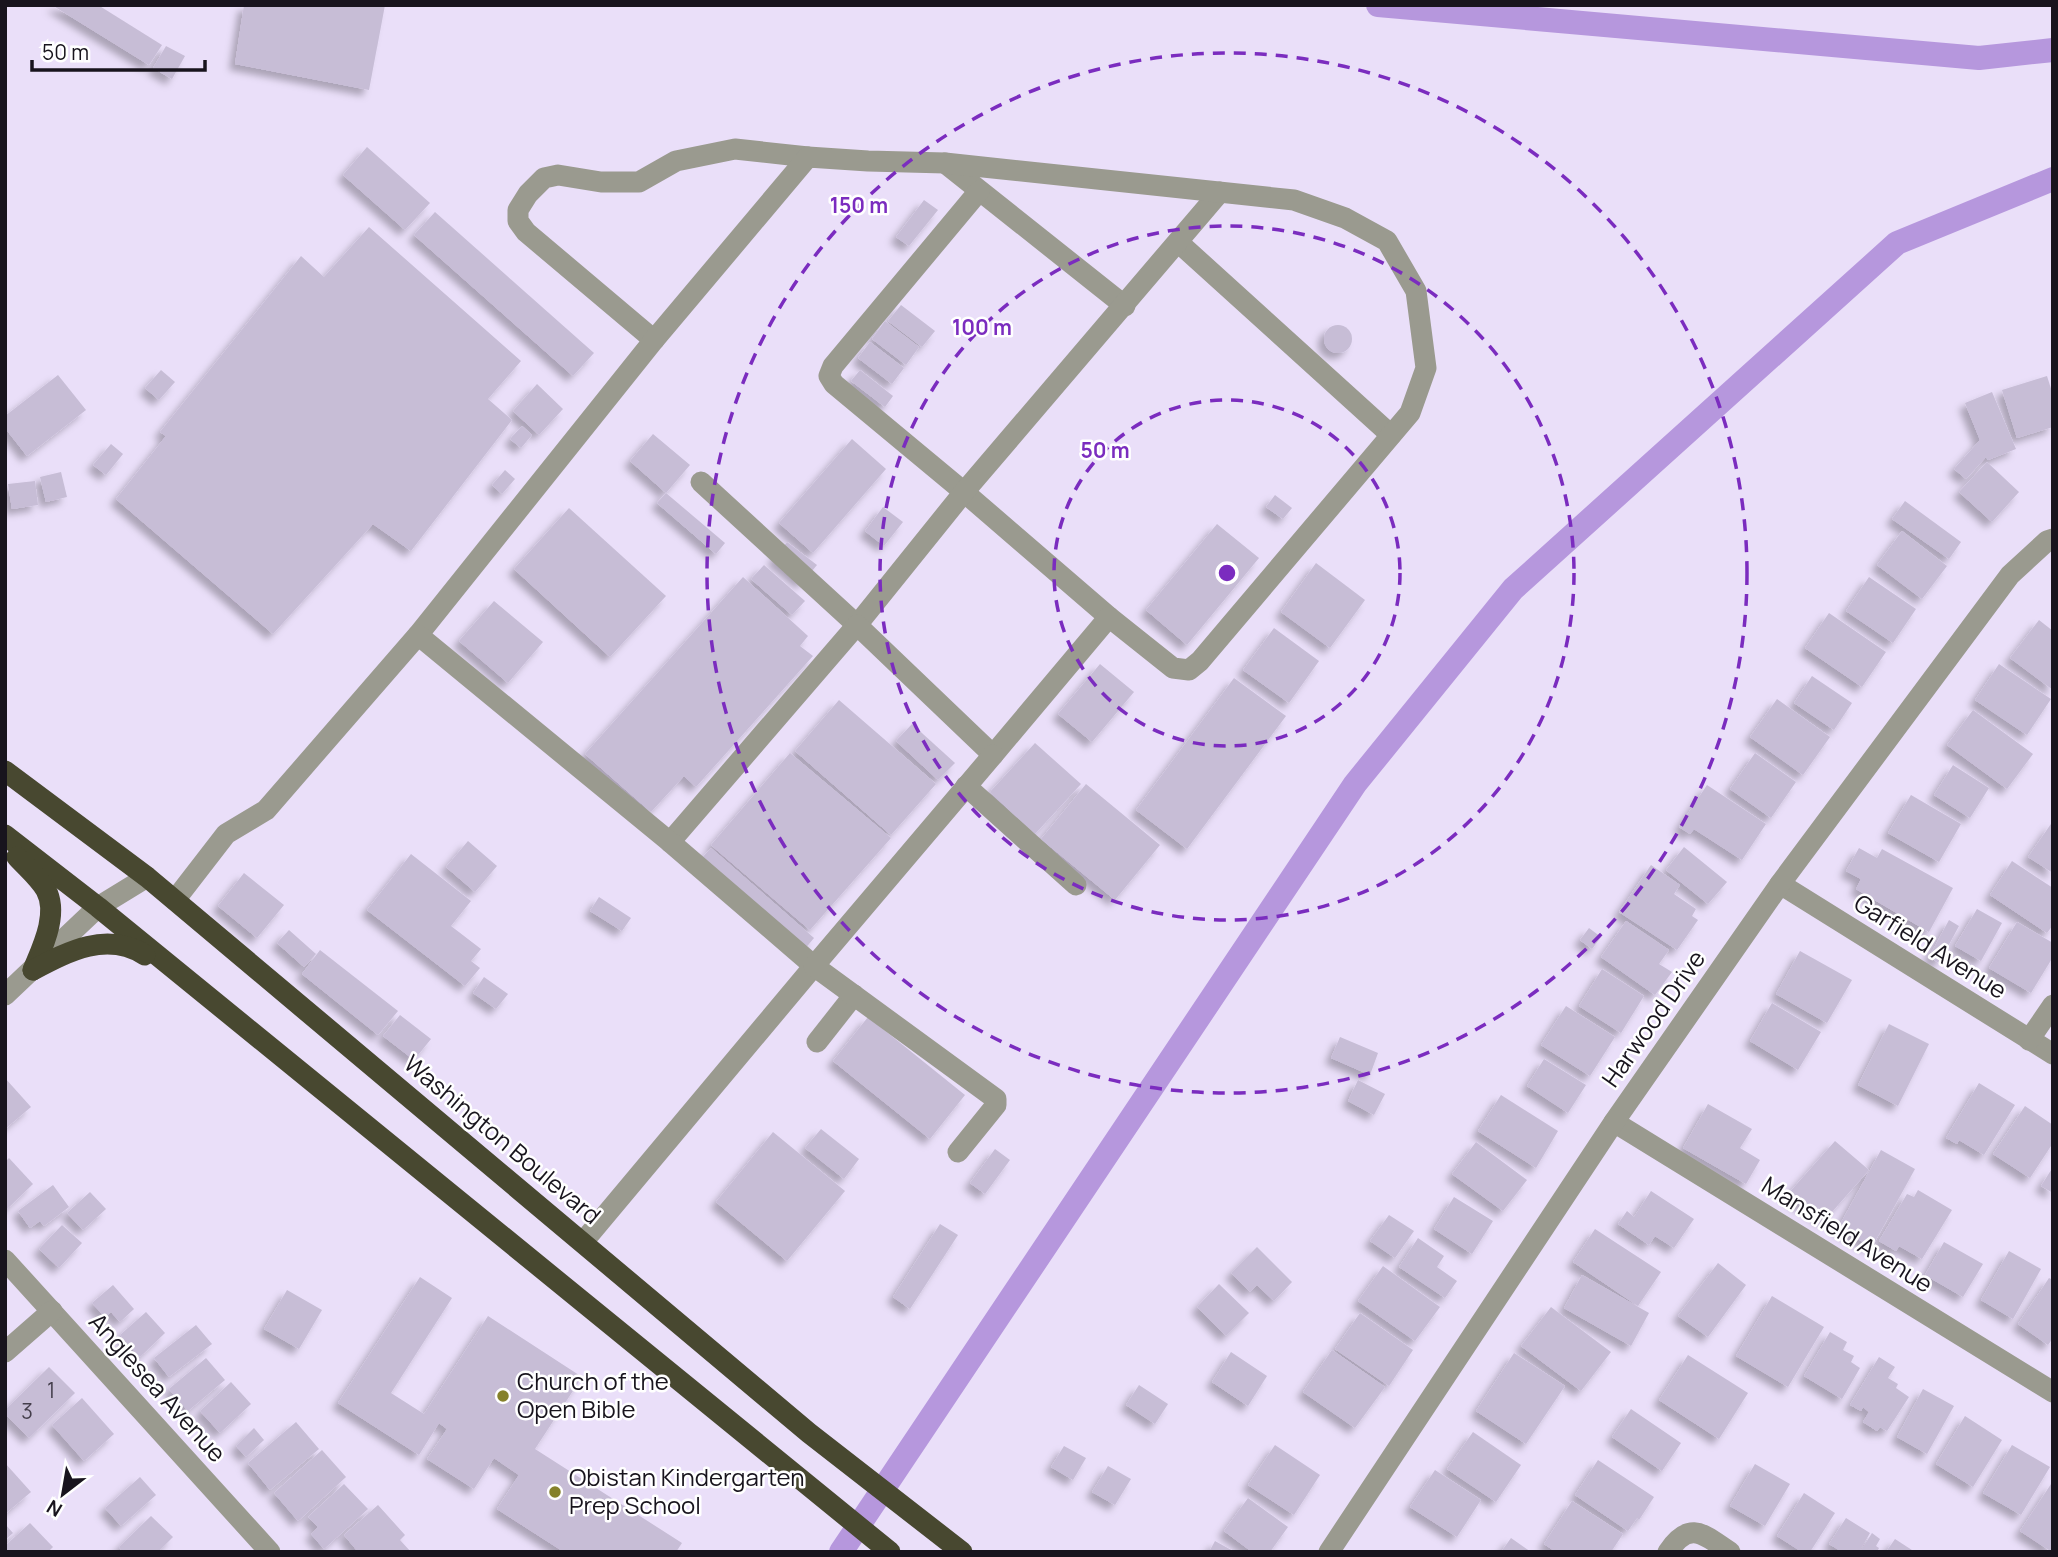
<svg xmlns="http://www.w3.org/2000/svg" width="2058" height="1557" font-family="Manrope,sans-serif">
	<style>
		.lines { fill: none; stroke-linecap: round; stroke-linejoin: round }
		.canal { stroke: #b697dd; stroke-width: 24 }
		.building { fill: #c7bdd6; filter: url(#shadow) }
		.minor { stroke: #9a9a8f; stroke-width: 21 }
		.highway { stroke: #484830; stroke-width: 21 }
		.ring { fill: none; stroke: #7b2cbf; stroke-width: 3.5; stroke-dasharray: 12 9 }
		.poi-dot { fill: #85812a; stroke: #fff; stroke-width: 2.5 }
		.labels { text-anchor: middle; stroke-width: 5; stroke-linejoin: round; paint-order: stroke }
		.number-label { font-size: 21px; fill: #443e4b }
		.street-label { font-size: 24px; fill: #18141d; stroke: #fff }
		.poi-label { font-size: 24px; fill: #18141d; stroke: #fff; text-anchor: start }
		.centre { fill: #7b2cbf; stroke: #fff; stroke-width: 3.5 }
		.ring-label { font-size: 21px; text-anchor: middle; font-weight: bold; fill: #7b2cbf; stroke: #fff; stroke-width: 5; stroke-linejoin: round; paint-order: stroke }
	</style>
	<defs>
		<filter id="shadow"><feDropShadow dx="-6" dy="6" stdDeviation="3.5" flood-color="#0004"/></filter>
	</defs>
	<rect width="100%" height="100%" fill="#eadff9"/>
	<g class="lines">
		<!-- canal -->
		<g class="canal">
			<polyline points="1378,5 1979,58 2053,50"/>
			<polyline points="841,1552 1355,784 1513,589 1897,243 2053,179"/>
		</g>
	</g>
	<!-- building -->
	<g class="building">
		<polygon points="52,5 98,5 162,45 149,65"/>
		<polygon points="244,5 385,5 369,90 235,64"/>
		<polygon points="166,46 185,56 172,79 153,68"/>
		<polygon points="367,147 430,203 405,230 343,175"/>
		<polygon points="924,200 938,210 909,246 896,237"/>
		<polygon points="435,212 594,353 573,376 414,235"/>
		<polygon points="369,227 521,361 488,399 512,420 411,551 373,524 273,634 116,499 166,436 160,432 301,256 324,277"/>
		<polygon points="901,305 935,331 922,347 888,321"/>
		<polygon points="885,321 919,347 906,365 872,339"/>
		<circle cx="1338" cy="339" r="14"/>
		<polygon points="870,342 904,368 892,384 858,358"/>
		<polygon points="161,370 175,382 159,400 145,388"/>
		<polygon points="860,370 893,396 885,407 851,381"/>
		<polygon points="58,375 86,410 27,456 5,428 5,416"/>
		<polygon points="2047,376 2053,395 2053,427 2017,438 2002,390"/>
		<polygon points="537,384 563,409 539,435 513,411"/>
		<polygon points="1992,392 2016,449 1988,460 1986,457 1966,479 1954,469 1980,440 1965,403"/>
		<polygon points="522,426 532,435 521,448 510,439"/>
		<polygon points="653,434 690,465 666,493 630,461"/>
		<polygon points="852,439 886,469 813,553 779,523"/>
		<polygon points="111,444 123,454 106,475 93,465"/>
		<polygon points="1987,462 2019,492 1992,522 1959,492"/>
		<polygon points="505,470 515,479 502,494 492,485"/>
		<polygon points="61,472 67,497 46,502 40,477"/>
		<polygon points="35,481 38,505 12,509 8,484"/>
		<polygon points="666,493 725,543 716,554 657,503"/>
		<polygon points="1275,495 1292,508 1283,519 1266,507"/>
		<polygon points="1905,501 1961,542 1949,559 1892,519"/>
		<polygon points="883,507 903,522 884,546 865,531"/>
		<polygon points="569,508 666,596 610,657 514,569"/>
		<polygon points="1217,524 1259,558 1187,645 1146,610"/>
		<polygon points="1902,531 1947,566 1922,599 1877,565"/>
		<polygon points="787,542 817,565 802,583 773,559"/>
		<polygon points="1316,563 1365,600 1330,648 1281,612"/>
		<polygon points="764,565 805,601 792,615 751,579"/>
		<polygon points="743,577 808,636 800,646 813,656 696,787 684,776 651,812 585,754"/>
		<polygon points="1869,577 1916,609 1893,643 1846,611"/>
		<polygon points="494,601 543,642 508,683 459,641"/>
		<polygon points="1829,613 1886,652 1862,687 1805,648"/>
		<polygon points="2039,620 2053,631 2053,690 2010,658"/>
		<polygon points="1274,628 1319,661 1289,703 1243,670"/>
		<polygon points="1100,664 1134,692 1092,742 1058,714"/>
		<polygon points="1999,664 2051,699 2027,735 1975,700"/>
		<polygon points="1812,676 1852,703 1834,730 1794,703"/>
		<polygon points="1234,678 1286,716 1187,849 1136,810"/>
		<polygon points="1777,699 1830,737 1803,775 1750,737"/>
		<polygon points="839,700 936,784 891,835 795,751"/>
		<polygon points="1973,710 2033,754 2007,789 1947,745"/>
		<polygon points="912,724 955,763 938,780 896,741"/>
		<polygon points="1035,743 1081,784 1035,834 990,792"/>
		<polygon points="790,753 891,838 810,930 711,845"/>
		<polygon points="1755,753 1796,782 1771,818 1730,789"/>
		<polygon points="1953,765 1989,788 1970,818 1934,795"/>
		<polygon points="1086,784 1160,845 1115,900 1041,839"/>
		<polygon points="1707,785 1766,824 1742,860 1694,829 1690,834 1679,827"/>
		<polygon points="1911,795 1961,824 1939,862 1888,833"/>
		<polygon points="2053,821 2053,873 2028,857"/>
		<polygon points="468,841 497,866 475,892 446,867"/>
		<polygon points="1684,847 1727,882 1708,904 1666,870"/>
		<polygon points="711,848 814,938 804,950 701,859"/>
		<polygon points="1859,848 1877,858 1882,849 1953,888 1929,932 1856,889 1861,879 1846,871"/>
		<polygon points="411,854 471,901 451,926 481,949 471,961 480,968 465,986 367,910"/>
		<polygon points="2012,861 2053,888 2053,925 2047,933 1990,895"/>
		<polygon points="1651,865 1680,885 1674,894 1696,909 1692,916 1698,920 1677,950 1619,912"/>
		<polygon points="244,873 284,905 257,938 218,906"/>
		<polygon points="599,897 631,918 622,931 590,911"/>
		<polygon points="1977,909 2002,923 1981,961 1955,946"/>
		<polygon points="1949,920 1959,926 1939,963 1929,957"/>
		<polygon points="1626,921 1669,950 1659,964 1672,972 1655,995 1601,957"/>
		<polygon points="2017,922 2053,943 2053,957 2031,993 1989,968"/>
		<polygon points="1589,928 1601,937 1592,949 1580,940"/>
		<polygon points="289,930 316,954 304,967 277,943"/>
		<polygon points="320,950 398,1011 378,1035 302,974"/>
		<polygon points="1800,951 1852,980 1827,1023 1776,994"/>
		<polygon points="1602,969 1644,996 1621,1033 1579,1006"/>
		<polygon points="484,977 508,994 496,1009 473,993"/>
		<polygon points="1772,1003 1821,1032 1798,1070 1750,1041"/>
		<polygon points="1566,1006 1615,1037 1590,1076 1541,1045"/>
		<polygon points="400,1015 431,1039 414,1060 383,1036"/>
		<polygon points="868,1017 965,1095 930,1139 833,1061"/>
		<polygon points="1889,1024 1929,1044 1898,1106 1858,1085"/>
		<polygon points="1340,1037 1378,1053 1370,1075 1331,1058"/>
		<polygon points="1544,1059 1586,1085 1568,1113 1527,1086"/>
		<polygon points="5,1078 31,1107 5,1129"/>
		<polygon points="1358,1080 1385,1094 1374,1115 1348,1101"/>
		<polygon points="1979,1083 2015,1105 1984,1155 1959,1140 1957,1144 1946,1138"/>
		<polygon points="1501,1095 1558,1131 1536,1168 1478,1131"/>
		<polygon points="1708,1104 1752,1129 1740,1148 1760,1160 1746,1184 1683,1148"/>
		<polygon points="2025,1106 2053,1125 2053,1143 2030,1178 1993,1154"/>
		<polygon points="821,1129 859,1159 844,1179 805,1148"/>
		<polygon points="773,1132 845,1191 787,1261 716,1202"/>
		<polygon points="1835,1141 1869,1170 1824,1221 1804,1204 1801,1206 1788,1194"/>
		<polygon points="1476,1142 1527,1180 1503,1211 1452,1174"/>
		<polygon points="995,1149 1010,1160 985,1194 970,1183"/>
		<polygon points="1881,1150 1915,1169 1872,1247 1838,1228"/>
		<polygon points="9,1158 33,1184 5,1211 5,1162"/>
		<polygon points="2053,1167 2053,1193 2041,1186"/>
		<polygon points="53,1185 69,1207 44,1226 40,1221 30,1228 18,1211"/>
		<polygon points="1918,1190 1952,1210 1922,1259 1899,1246 1896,1251 1879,1241 1907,1194 1914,1197"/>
		<polygon points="1651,1191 1694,1219 1674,1248 1655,1236 1649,1245 1618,1224 1627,1211 1634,1217"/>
		<polygon points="90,1192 106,1209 83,1230 67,1213"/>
		<polygon points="1454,1197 1493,1221 1472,1254 1434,1229"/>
		<polygon points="1389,1215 1414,1231 1395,1258 1370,1241"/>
		<polygon points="940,1224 958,1235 910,1309 893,1297"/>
		<polygon points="62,1225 82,1243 59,1268 39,1249"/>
		<polygon points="1595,1229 1661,1272 1638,1306 1573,1262"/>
		<polygon points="1418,1238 1444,1256 1437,1267 1457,1281 1445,1298 1399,1267"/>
		<polygon points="1944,1242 1983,1264 1963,1297 1925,1275"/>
		<polygon points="1257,1247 1292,1282 1274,1301 1257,1285 1250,1292 1231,1273"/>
		<polygon points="2009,1251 2041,1269 2013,1319 1981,1300"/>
		<polygon points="1718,1263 1746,1285 1708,1337 1678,1316"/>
		<polygon points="1383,1266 1440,1307 1415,1341 1358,1301"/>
		<polygon points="1582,1275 1649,1313 1631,1346 1564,1308"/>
		<polygon points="420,1277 452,1298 391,1393 424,1414 488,1316 582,1377 535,1449 682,1543 676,1552 564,1552 497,1509 519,1475 494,1458 474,1489 427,1459 447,1429 439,1423 419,1455 338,1403"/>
		<polygon points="2049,1278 2053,1280 2053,1338 2048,1345 2018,1324"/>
		<polygon points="1219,1284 1249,1313 1226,1336 1197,1307"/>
		<polygon points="113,1285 134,1309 120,1322 111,1312 105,1317 92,1303"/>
		<polygon points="287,1290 322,1310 299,1349 264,1329"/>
		<polygon points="1772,1296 1824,1327 1788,1387 1736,1356"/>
		<polygon points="1551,1307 1611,1352 1581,1391 1521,1346"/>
		<polygon points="146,1312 165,1333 140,1357 120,1335"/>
		<polygon points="1360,1313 1413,1350 1389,1386 1335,1349"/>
		<polygon points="196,1325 212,1344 169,1377 154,1358"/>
		<polygon points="1830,1332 1847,1342 1843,1350 1854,1356 1851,1362 1860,1368 1842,1399 1804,1376"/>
		<polygon points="1332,1350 1385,1387 1355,1428 1303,1392"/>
		<polygon points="1231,1352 1267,1376 1248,1406 1212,1382"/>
		<polygon points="1514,1353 1565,1386 1526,1444 1476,1411"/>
		<polygon points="1688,1355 1748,1393 1719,1439 1659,1400"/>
		<polygon points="1879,1357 1895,1367 1888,1378 1898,1384 1896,1388 1909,1397 1887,1431 1880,1427 1877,1431 1863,1422 1869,1412 1863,1407 1861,1411 1850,1405"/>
		<polygon points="206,1358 225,1380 188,1411 169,1389"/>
		<polygon points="49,1367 75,1393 29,1438 5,1414 5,1410"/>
		<polygon points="231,1382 251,1404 220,1433 200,1411"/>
		<polygon points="1139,1385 1168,1404 1155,1424 1126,1405"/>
		<polygon points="1923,1389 1954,1406 1927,1454 1897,1437"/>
		<polygon points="82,1398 114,1434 84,1461 52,1425"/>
		<polygon points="1631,1409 1681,1443 1662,1471 1612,1437"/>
		<polygon points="1965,1416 2002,1440 1973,1487 1936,1464"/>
		<polygon points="296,1422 319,1449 270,1490 248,1463"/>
		<polygon points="254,1428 264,1440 246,1457 236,1446"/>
		<polygon points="1473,1432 1521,1465 1496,1502 1447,1469"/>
		<polygon points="1275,1445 1320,1475 1294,1515 1248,1485"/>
		<polygon points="2012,1445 2050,1467 2021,1515 1983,1493"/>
		<polygon points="1064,1446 1086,1458 1073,1480 1051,1467"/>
		<polygon points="322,1450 346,1477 298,1521 274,1493"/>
		<polygon points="1598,1460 1654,1497 1639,1520 1637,1518 1628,1531 1575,1495"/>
		<polygon points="5,1463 31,1492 5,1514"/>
		<polygon points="1755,1464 1790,1484 1765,1526 1730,1506"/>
		<polygon points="1108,1466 1131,1479 1115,1505 1092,1492"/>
		<polygon points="1435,1470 1481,1500 1457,1537 1410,1507"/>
		<polygon points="140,1477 156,1495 121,1526 105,1508"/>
		<polygon points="2053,1481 2053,1552 2052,1552 2020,1531"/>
		<polygon points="344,1484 368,1509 324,1549 311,1534 318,1527 308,1517"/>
		<polygon points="1804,1493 1835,1513 1810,1552 1802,1552 1777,1536"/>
		<polygon points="1248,1498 1288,1527 1270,1552 1252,1552 1224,1531"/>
		<polygon points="1572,1501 1623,1534 1611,1552 1556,1552 1544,1544"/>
		<polygon points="378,1505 405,1535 400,1540 411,1552 358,1552 344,1535"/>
		<polygon points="151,1516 173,1537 158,1552 123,1552 119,1547"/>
		<polygon points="1846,1518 1870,1533 1859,1552 1838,1552 1839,1550 1829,1544"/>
		<polygon points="30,1523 53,1547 48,1552 5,1552 5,1546"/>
		<polygon points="5,1524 13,1533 5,1540"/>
		<polygon points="1872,1533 1880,1539 1876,1546 1879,1548 1877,1552 1860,1552"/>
		<polygon points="1511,1538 1531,1552 1501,1552"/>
		<polygon points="1895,1539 1915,1552 1886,1552"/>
		<polygon points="1215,1541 1235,1552 1209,1552"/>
	</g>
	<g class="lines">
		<!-- minor -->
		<g class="minor">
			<polyline points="945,163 1125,306"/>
			<polyline points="979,191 833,366 829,376 834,384 964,492 1109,617"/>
			<polyline points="1178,242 1391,435"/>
			<polyline points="654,340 526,232 518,221 518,210 528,194 544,178 558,175 601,182 639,182 676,161 735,149 808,157"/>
			<polyline points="701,482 857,625 964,492 1220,192"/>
			<polyline points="418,635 654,340 808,157 868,161 945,163 1294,200 1345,218 1387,241 1416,291 1426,368 1410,413 1200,661 1189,670 1173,668 1109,617 993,755 857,625 670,842"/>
			<polyline points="966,786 1076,885"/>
			<polyline points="1780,884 2053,1054"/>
			<polyline points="175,900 226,834 266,810 418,635 670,842 814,966 583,1242"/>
			<polyline points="5,995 98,907 147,877"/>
			<polyline points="2029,1040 2053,1005"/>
			<polyline points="817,1042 854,995"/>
			<polyline points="1614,1122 2053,1392"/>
			<polyline points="958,1152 996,1105 996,1099 814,966 993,755"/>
			<polyline points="5,1260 270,1552"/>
			<polyline points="5,1352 52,1311"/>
			<polyline points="1329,1552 1614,1122 1780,884 2010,575 2047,541 2053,539"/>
			<path d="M 1668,1552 C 1690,1519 1704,1535 1730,1552"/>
		</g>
		<!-- highway -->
		<g class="highway">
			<polyline points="5,771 147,877 809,1433 962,1552"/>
			<polyline points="5,835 98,907 890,1552"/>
			<path d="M 17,857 C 27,868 39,878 46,890 C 59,914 42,948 33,970"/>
			<path d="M 33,970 C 69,951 107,931 145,955"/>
		</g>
	</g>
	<!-- distance rings -->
	<g class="ring">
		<circle cx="1227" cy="573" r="173"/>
		<circle cx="1227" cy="573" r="347"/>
		<circle cx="1227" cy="573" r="520"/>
	</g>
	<!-- markers -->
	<g class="poi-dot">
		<circle cx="503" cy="1396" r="7"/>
		<circle cx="555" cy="1492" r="7"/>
	</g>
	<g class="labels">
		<!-- number labels -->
		<g class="number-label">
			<text x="51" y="1398">1</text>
			<text x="27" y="1419">3</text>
		</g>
		<!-- street labels -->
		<g class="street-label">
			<text transform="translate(1930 947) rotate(32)" y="8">Garfield Avenue</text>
			<text transform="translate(1654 1019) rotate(-55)" y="8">Harwood Drive</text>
			<text transform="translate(502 1140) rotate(40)" y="8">Washington Boulevard</text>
			<text transform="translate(1847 1235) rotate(32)" y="8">Mansfield Avenue</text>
			<text transform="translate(157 1388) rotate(48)" y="8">Anglesea Avenue</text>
		</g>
		<!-- poi labels -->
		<g class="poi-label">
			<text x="517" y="1390">Church of the<tspan x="517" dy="28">Open Bible</tspan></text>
			<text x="569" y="1486">Obistan Kindergarten<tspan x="569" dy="28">Prep School</tspan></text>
		</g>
	</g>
	<circle cx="1227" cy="573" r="10" class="centre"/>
	<g class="ring-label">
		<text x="859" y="213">150 m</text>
		<text x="982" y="335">100 m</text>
		<text x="1105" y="458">50 m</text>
	</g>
	<!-- border -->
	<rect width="2058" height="1557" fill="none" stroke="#18141d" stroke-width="14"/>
	<!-- north arrow -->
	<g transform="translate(63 1494) rotate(211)" stroke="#ffffff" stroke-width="5" paint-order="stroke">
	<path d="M0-5L12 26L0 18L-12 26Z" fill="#18141d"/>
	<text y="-10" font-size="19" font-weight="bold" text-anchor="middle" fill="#18141d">N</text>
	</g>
	<!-- scale -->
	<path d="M32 60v10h173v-10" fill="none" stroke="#18141d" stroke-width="3.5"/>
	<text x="42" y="60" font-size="21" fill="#18141d" stroke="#ffffff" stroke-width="5" paint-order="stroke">50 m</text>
</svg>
